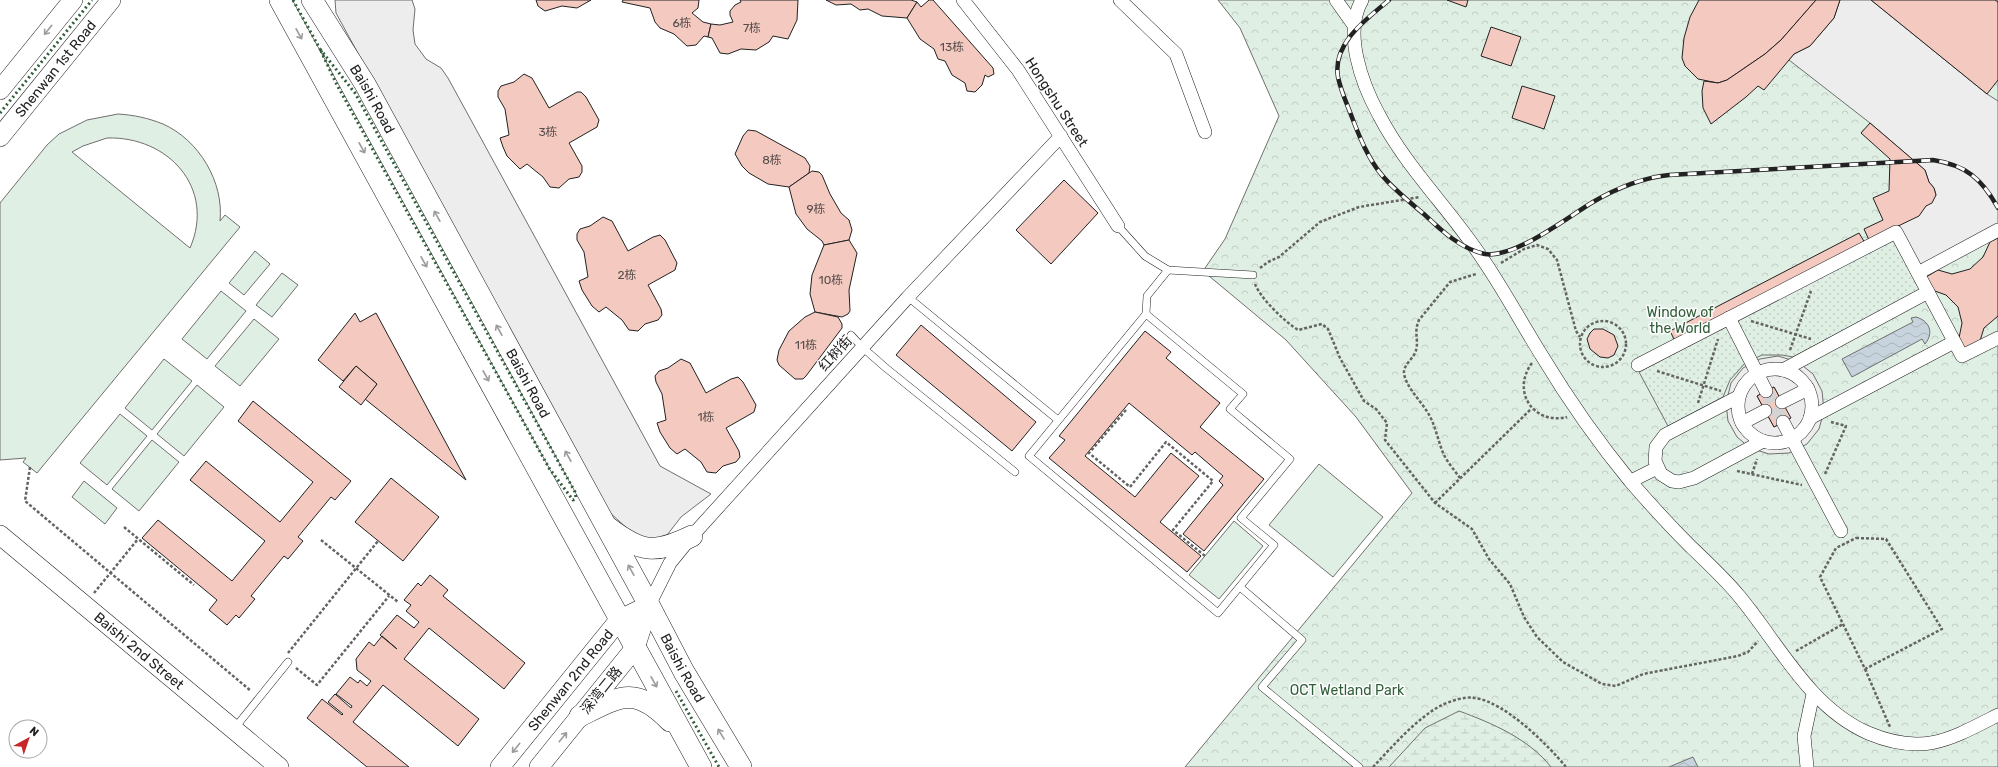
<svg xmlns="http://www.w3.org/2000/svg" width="1998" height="767" font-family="Rubik,'Noto Sans SC',sans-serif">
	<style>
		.grass { fill: #e0efe3; stroke: #6f6f6f; fill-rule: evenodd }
		.forest { fill: url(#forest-crowns); stroke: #6f6f6f }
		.wetland { fill: url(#wetland-marsh); stroke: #6f6f6f }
		.garden { fill: url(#garden-dots); stroke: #6f6f6f }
		.parking { fill: #ededed; stroke: #6f6f6f; fill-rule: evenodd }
		.water { fill: url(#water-waves); stroke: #6f6f6f }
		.building { fill: #f3c9c0; stroke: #222 }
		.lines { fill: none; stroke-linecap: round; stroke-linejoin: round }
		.street-tunnel { stroke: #d3d3d3; stroke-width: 13; stroke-dasharray: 13 6; stroke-linecap: butt }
		.lane-casing { stroke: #222; stroke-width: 8 }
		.street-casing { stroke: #222; stroke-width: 14 }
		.secondary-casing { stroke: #222; stroke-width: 20 }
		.primary-casing { stroke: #222; stroke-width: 22 }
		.path { stroke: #646464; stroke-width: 2.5; stroke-dasharray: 3 2; stroke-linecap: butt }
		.lane { stroke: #fff; stroke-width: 7 }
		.street { stroke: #fff; stroke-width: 13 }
		.secondary { stroke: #fff; stroke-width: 19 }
		.primary { stroke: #fff; stroke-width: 21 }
		.rail-casing { stroke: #222; stroke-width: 4.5 }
		.rail { stroke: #fff; stroke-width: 3; stroke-dasharray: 9; stroke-linecap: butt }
		.hedge { stroke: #2f5e38; stroke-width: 3; stroke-dasharray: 2 3; stroke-linecap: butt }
		.oneway { stroke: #9c9c9c }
		.labels { text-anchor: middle; stroke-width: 3; stroke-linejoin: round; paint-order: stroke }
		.number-label { font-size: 12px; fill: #564c4a }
		.street-label { font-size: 14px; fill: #222; stroke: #fff }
		.park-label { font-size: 14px; fill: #2f5e38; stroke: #fff }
	</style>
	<defs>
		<pattern id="forest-crowns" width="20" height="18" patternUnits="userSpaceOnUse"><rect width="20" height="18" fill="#e0efe3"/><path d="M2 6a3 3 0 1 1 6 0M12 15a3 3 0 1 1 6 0" fill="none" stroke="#c0cdc2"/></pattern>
		<pattern id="wetland-marsh" width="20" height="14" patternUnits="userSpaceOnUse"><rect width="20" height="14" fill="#e0efe3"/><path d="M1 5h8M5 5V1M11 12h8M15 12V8" fill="none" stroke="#c0cdc2"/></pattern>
		<pattern id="garden-dots" width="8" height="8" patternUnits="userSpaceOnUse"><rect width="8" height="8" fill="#e0efe3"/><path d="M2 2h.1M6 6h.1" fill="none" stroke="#c0cdc2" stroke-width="1.8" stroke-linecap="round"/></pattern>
		<pattern id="water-waves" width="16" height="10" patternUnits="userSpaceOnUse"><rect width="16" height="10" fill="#c7d3dd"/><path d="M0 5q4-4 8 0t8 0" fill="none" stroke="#abb5bd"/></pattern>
	</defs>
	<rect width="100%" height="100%" fill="#fff"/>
	<!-- grass -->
	<g class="grass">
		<path d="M 118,114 C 134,115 148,118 163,124 C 199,140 224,182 220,221 L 225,215 L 240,227 L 37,473 L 23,462 L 26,458 L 0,460 L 0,203 L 47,145 L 59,134 L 87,120 ZM 107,138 C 168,136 216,188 190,248 L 72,152 L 83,146 Z"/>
		<polygon points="255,251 270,264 244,295 229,283"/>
		<polygon points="282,273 298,285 272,317 256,305"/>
		<polygon points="221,291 246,311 207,359 182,339"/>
		<polygon points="254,319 279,339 240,386 215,366"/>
		<polygon points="164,359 192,381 152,430 125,408"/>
		<polygon points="197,385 224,407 184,456 157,434"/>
		<polygon points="120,414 147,436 107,485 80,463"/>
		<polygon points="152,440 179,462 139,511 112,489"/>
		<polygon points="1319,464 1383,517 1333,577 1269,525"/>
		<polygon points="84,481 117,508 105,524 72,497"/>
		<polygon points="1234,521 1263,546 1219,599 1189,575"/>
	</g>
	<!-- forest -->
	<polygon class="forest" points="1218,0 1998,0 1998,767 1185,767 1412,493 1356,417 1286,340 1203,271 1225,239 1279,116 1240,28"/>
	<!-- wetland -->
	<path class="wetland" d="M 1459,711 C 1492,723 1529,739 1551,767 L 1389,767 L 1425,728 Z"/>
	<!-- garden -->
	<polygon class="garden" points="1893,238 1921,289 1793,357 1782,355 1762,355 1745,363 1730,380 1723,397 1668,426 1639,372"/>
	<!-- parking -->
	<g class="parking">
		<polygon points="335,0 412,0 415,9 413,30 415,44 426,59 441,68 448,78 660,466 711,494 681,517 664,539 649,540 631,532 607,510 336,13"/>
		<polygon points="1840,0 1871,0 1987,94 1998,101 1998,230 1918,273 1894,228 1926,206 1936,195 1934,188 1929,182 1925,170 1870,123 1789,60 1794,54 1810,46 1834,18"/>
		<path d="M 1778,356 L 1798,362 L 1813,374 L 1822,391 L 1824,411 L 1819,429 L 1807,444 L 1789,453 L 1769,454 L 1750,448 L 1737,437 L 1728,421 L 1726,403 L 1731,383 L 1743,368 L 1760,359 ZM 1774,387 L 1790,418 L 1774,427 L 1757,396 Z"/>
	</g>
	<!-- water -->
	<g class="water">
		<path d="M 1916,317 C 1930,321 1934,333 1925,344 L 1922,339 L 1852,377 L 1842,359 L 1913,322 L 1911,318 Z"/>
		<polygon points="1693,757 1698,767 1669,767"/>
	</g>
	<!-- building -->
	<g class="building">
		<polygon points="536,0 591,0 577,8 562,6 545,11 538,6"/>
		<polygon points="623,0 699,0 698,8 692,13 703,22 711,24 708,37 704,36 696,45 687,46 674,34 660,28 655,22 650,8 622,2"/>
		<polygon points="740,0 798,0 797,20 788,39 773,36 769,42 756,50 741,49 728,54 720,53 712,38 708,37 711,24 720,25 733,22 730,15 730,11 735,5 741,2"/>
		<polygon points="826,0 911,0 917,2 907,18 882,16 868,9 860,10 851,4 836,5"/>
		<polygon points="929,0 933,0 993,68 994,74 988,77 985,75 982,85 975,92 967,91 965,83 952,75 945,61 938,59 934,49 920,39 907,18 917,2 921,7"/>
		<polygon points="1447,0 1468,0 1466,7"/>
		<polygon points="1699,0 1816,0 1781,40 1765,54 1727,80 1718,83 1698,79 1685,66 1682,58 1684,38 1690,17"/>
		<polygon points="1816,0 1840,0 1834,18 1810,46 1794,54 1764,90 1758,86 1746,97 1711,124 1703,108 1702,91 1704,81 1718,83 1727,80 1765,54 1781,40"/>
		<polygon points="1871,0 1995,0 1998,2 1998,80 1987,94"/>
		<polygon points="1491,27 1521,37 1511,66 1481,56"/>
		<polygon points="524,74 532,78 549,108 577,92 581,92 586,97 599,120 597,127 569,143 582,166 582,172 579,177 569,179 559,188 550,187 543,177 527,164 520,169 507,156 503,147 500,138 509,135 505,109 498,97 498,91 501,86 514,82"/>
		<polygon points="1522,86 1555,96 1544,129 1512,118"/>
		<polygon points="1870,123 1925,170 1929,182 1934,188 1936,195 1932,203 1926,206 1919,216 1869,240 1864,229 1883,220 1873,198 1889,191 1890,159 1861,133"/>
		<polygon points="748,130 756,131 805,158 810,166 809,173 789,187 768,184 749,173 742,166 735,154 743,136"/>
		<polygon points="812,171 819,172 822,175 830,194 841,213 849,220 852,230 849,240 824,245 822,241 807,229 796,214 789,187"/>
		<polygon points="1064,180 1098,213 1051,264 1016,230"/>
		<polygon points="603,217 612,221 628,251 653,237 660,235 665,240 677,263 675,270 648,285 661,309 662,315 658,320 645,324 638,331 629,330 622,320 606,307 599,312 592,306 582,290 579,281 588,277 584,252 577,240 577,234 580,229 590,226"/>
		<polygon points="1859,233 1865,243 1675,341 1670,331"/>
		<polygon points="1998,238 1998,316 1984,328 1979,344 1966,352 1959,338 1962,323 1958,307 1946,295 1932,290 1926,277 1938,270 1952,274 1970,269 1983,257 1990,242"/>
		<polygon points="849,240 857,253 849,290 850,311 848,314 842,317 815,312 810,294 812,275 824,245"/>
		<polygon points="815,312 838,317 842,324 842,328 806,376 803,379 795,379 779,365 777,360 779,350 789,331 805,317"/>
		<polygon points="355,313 360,322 376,313 466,480 365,399 377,384 356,366 343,381 318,360"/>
		<polygon points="921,325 1036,422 1012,451 896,355"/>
		<polygon points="1594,329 1603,329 1614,335 1618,346 1614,355 1608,358 1600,357 1590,349 1587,339 1590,333"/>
		<polygon points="1145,331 1171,352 1166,358 1220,403 1200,427 1264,479 1204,551 1183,534 1223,485 1219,481 1223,476 1195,452 1192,455 1129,403 1085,456 1135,497 1171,453 1199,476 1160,522 1201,556 1187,572 1049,458 1065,440 1059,436"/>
		<polygon points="681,359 690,363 706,393 731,379 738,377 743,382 756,405 754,412 726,428 739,451 740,457 736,462 723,466 716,473 707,472 701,462 685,449 677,454 670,448 660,432 657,423 666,420 662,394 656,382 655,376 659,371 668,368"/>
		<polygon points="356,366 377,384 361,405 339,387"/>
		<polygon points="1774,387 1791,418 1774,427 1757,396"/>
		<polygon points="253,401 351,481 335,500 331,497 298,537 303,541 288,559 284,556 251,596 255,599 239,618 236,615 227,625 209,610 217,600 142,538 158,520 232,581 265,541 190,480 206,461 280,522 313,482 238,421"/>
		<polygon points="391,478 439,517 403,561 355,522"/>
		<polygon points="430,575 448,590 443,596 525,663 504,689 429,628 404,659 479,719 458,746 383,685 353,722 409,767 367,767 307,718 322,699 342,715 343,714 328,702 335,694 351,708 352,706 336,694 350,677 358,683 360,680 367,686 371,681 357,670 356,659 369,642 374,646 382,636 397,649 380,635 397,615 414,628 419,622 406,611 411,605 404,600 418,583 421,586"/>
	</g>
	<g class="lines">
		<!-- street-tunnel -->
		<polyline class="street-tunnel" points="1766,391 1783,422"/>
		<defs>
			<g id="lane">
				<polyline points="1118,226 1145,256 1168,270 1253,275"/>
				<polyline points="908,297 1058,420"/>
				<polygon points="1146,314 1243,394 1230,409 1290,459 1241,518 1274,545 1218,613 1029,456"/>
				<polyline points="1146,314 1147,296 1168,270"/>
				<polyline points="851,335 862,347 886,368 1015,472"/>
				<polyline points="1240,587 1302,640 1262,687 1359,767"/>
				<polyline points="234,729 288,662"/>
			</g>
			<g id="street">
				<polyline points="963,0 1018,70 1118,226"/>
				<polyline points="1120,0 1176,54 1205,132"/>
				<polyline points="1336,0 1353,24"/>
				<path d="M 1362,0 C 1343,33 1362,84 1379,115 C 1407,169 1451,210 1484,261 C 1505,292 1522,324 1542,356 C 1568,399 1598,442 1630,481 C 1649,503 1670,526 1691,547 C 1708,563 1724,578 1739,596 C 1779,644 1809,707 1868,733 C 1923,756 1949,740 1998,715"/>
				<polyline points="1918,273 1998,230"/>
				<polyline points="1729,318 1766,391"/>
				<polyline points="1638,365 1896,232 1962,356 1998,338"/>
				<circle cx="1775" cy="406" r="37"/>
				<polyline points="1783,370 1928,292"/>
				<polyline points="1738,397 1665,435 1656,447 1655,461 1661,474 1672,481 1679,482 1694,478 1763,441"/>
				<polyline points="1782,402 1808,389"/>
				<polyline points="1810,418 1954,342"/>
				<polyline points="1783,422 1841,531"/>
				<polyline points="1742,423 1765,411"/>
				<polyline points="1631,481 1657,468"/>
				<polyline points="649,605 670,563 692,536 908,297 1061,136"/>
				<polyline points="1807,767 1804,736 1813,694"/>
			</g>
			<g id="secondary">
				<polyline points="0,90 73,0"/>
				<path id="s1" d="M 0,137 L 111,0"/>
				<path id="s2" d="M 0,535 L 279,767"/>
				<path id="s3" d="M 500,767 L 619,620 L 649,605"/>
				<polyline points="539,767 635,648 649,605"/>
			</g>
			<g id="primary">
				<polyline points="280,0 701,767"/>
				<path id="s4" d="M 312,0 L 365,84 L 649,605 L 684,672 L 741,767"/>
				<path d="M 609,528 C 642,553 655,554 692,536"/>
				<path d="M 580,716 C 620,696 635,685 670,721"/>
			</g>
		</defs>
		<!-- lane casing -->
		<use href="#lane" class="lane-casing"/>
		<!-- street casing -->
		<use href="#street" class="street-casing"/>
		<!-- secondary casing -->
		<use href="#secondary" class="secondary-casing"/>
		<!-- primary casing -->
		<use href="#primary" class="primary-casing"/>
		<!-- path -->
		<g class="path">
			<polyline points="1501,263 1524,249 1537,245 1548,249 1557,260 1576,331 1580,337"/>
			<polyline points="1260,268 1268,262 1279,257 1320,222 1359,207 1420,197"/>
			<path d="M 1255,284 C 1261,299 1284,321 1298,330 L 1322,324 L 1328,329 L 1340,358 L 1364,401 L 1376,409 L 1387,423 L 1385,440 L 1435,503 L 1472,529 L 1489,559 L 1510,584 L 1524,617 L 1537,637 L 1563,662 L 1602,684 L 1616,686 L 1643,674 L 1738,656 L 1748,652 L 1758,641"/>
			<circle cx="1603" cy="344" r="23"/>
			<polyline points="1751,321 1811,339"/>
			<polyline points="1790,350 1811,291"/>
			<path d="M 1532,363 C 1511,391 1533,425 1567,417"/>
			<polyline points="1657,371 1721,391"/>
			<polyline points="1698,403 1718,339"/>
			<polyline points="1126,410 1089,453 1130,487 1166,442 1213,481 1173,530 1205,556"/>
			<polyline points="30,467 25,501 251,691"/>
			<polyline points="1737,471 1802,485"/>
			<polyline points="1752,474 1757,459"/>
			<polyline points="1825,474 1846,426 1831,422"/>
			<path d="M 1460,478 C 1455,471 1448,463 1444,455 C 1438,442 1436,426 1428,413 C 1420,400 1407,388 1404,374 C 1403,365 1412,360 1415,353 C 1420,342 1413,333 1419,320 L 1450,282 L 1476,274"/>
			<polyline points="1435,503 1531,409"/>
			<polyline points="124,527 194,585"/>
			<polygon points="1856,538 1886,539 1942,629 1865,669 1820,577 1836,548"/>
			<polyline points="321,540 398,602"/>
			<polyline points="94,593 138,539"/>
			<polyline points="1796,651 1843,624"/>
			<polyline points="288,653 378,541"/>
			<polyline points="296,668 317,685 389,596"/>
			<polyline points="1865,669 1890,727"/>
			<path d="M 1373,767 C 1393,746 1415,720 1440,706 C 1450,701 1465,696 1475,698 C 1505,702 1548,745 1566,767"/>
		</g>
		<!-- lane -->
		<use href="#lane" class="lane"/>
		<!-- street -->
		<use href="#street" class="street"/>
		<!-- secondary -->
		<use href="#secondary" class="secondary"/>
		<!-- primary -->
		<use href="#primary" class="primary"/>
		<defs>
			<path id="rail" d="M 1389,0 C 1367,19 1332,43 1338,77 C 1341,92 1348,106 1353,120 C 1360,138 1368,158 1381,174 C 1393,189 1410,202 1425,215 C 1442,231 1461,249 1485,254 C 1514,259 1568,217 1593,202 C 1617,188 1641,178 1669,175 L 1933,160 C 1966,165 1982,179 1998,208"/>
		</defs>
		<!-- rail casing -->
		<use href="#rail" class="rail-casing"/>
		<!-- rail -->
		<use href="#rail" class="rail"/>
		<!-- hedge -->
		<g class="hedge">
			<polyline points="293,0 320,49"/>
			<polygon points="320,49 355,93 575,492 576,498 573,500 549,468 337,85"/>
			<polyline points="0,113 92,0"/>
			<polyline points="676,691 719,767"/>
		</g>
	</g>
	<!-- one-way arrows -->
	<defs><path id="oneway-shaft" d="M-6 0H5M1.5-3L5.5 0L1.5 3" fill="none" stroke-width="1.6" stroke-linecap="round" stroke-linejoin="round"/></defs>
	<g class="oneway">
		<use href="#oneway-shaft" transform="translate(48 30) rotate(129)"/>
		<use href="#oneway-shaft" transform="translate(299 34) rotate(61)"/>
		<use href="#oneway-shaft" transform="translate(362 148) rotate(61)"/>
		<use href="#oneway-shaft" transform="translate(437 216) rotate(-119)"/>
		<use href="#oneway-shaft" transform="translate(424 262) rotate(61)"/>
		<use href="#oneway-shaft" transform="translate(499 330) rotate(-119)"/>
		<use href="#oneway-shaft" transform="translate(486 376) rotate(61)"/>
		<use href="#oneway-shaft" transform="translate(568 456) rotate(-119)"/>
		<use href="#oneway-shaft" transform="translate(631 570) rotate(-119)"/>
		<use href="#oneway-shaft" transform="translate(654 682) rotate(61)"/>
		<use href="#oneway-shaft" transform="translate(721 734) rotate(-121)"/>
		<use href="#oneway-shaft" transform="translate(563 737) rotate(-51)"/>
		<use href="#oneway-shaft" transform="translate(516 748) rotate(129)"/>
	</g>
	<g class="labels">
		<!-- number labels -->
		<g class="number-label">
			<text x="682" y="27">6栋</text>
			<text x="752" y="32">7栋</text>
			<text x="952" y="51">13栋</text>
			<text x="548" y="136">3栋</text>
			<text x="772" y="164">8栋</text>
			<text x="816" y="213">9栋</text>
			<text x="627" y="279">2栋</text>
			<text x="831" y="284">10栋</text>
			<text x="806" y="349">11栋</text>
			<text x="706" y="421">1栋</text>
		</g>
		<!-- street labels -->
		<g class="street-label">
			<text dy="5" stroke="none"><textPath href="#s1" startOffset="88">Shenwan 1st Road</textPath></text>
			<text dy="5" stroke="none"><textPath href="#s4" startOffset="116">Baishi Road</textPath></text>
			<text transform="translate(1057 102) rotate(57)" y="5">Hongshu Street</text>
			<text transform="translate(835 353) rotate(-48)" y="5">红树街</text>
			<text dy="5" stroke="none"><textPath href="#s4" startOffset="440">Baishi Road</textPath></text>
			<text dy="5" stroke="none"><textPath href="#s2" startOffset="181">Baishi 2nd Street</textPath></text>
			<text dy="5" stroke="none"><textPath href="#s4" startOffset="764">Baishi Road</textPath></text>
			<text dy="5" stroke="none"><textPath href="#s3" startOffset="112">Shenwan 2nd Road</textPath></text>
			<text transform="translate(601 690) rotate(-51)" y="5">深湾二路</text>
		</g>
		<!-- park labels -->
		<g class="park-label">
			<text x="1680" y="317">Window of<tspan x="1680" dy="16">the World</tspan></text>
			<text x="1347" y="695">OCT Wetland Park</text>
		</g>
	</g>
	<!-- north arrow -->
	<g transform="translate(28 739) rotate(40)"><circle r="19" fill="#ffffff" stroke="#a7a7a7"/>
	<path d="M0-3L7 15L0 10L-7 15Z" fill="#c62828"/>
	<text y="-6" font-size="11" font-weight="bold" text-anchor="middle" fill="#222222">N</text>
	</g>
</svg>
